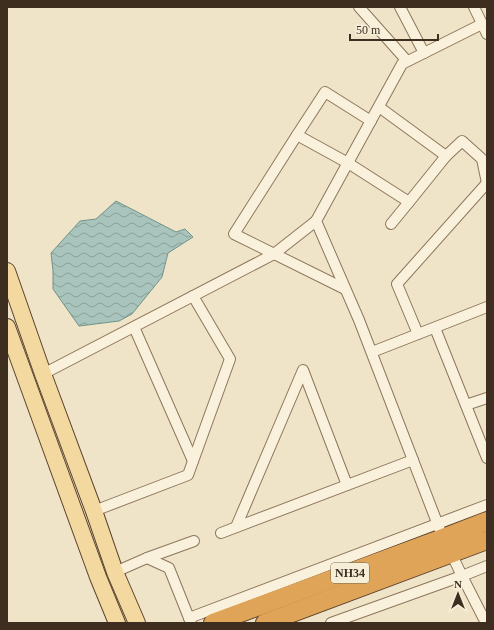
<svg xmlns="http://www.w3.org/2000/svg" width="494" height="630" font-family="'Times New Roman',serif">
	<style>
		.water { fill: url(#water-waves); stroke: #6f938a }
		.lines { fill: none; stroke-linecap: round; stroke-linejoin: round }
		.street-casing { stroke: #8d765c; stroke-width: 12 }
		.primary-casing { stroke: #5b4430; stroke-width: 18 }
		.highway-casing { stroke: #5b4430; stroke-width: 20 }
		.street { stroke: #faf1dc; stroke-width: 10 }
		.primary { stroke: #f3d9a0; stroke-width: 16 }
		.highway { stroke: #e0a458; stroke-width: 18 }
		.labels { text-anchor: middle; stroke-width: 3; stroke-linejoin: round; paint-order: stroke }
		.shield { fill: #f7eed8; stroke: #756857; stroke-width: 1 }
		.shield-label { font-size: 12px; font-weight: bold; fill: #3d2e20 }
	</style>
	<defs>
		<pattern id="water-waves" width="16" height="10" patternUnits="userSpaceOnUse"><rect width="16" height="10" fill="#a9c4bc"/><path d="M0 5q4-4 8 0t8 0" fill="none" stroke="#8ba098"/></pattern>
	</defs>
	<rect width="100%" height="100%" fill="#f0e4c8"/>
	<!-- water -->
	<polygon class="water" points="116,201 176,232 185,229 193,237 168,253 162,277 132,314 119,321 79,326 53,289 53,271 51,253 80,221 96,219"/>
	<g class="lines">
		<defs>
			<g id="street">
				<polyline points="359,7 407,61"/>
				<polyline points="400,7 424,53"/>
				<polyline points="474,7 487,34"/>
				<polyline points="371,121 325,92 297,135 348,163 409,202 446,156 379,107"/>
				<polyline points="297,135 234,234 345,289"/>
				<polyline points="446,156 462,141 482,159 487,183"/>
				<polyline points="391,224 409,202"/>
				<polyline points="134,327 193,461"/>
				<polyline points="435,328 487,458"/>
				<polyline points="418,334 397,284 487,183"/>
				<polyline points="372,352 487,307"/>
				<polyline points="43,374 274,254 316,221"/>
				<polyline points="466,405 487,398"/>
				<polyline points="94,511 188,475 230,359 193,296"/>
				<polyline points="236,527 303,370 347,485"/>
				<polyline points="221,533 413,460"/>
				<polyline points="443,538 359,320 316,221 402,64 482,24"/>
				<polyline points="147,558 169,568 191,623"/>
				<polyline points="115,572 147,558 194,541"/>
				<polyline points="189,618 487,505"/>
				<polyline points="331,623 462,576 451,553"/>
				<polyline points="486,623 462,576 487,566"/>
			</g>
			<g id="primary">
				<polyline points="7,271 43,374 94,511 115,572 137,623"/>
				<polyline points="7,327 98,577 117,623"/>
			</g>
			<g id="highway">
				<polyline points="213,623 443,538 487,521"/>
				<polyline points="265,623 487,540"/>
			</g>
		</defs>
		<!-- street casing -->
		<use href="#street" class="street-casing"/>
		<!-- primary casing -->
		<use href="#primary" class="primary-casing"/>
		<!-- highway casing -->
		<use href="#highway" class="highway-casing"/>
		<!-- street -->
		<use href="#street" class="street"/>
		<!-- primary -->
		<use href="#primary" class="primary"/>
		<!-- highway -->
		<use href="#highway" class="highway"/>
	</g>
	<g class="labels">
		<!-- shield labels -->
		<rect class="shield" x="331" y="563" width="38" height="20" rx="3"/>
		<g class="shield-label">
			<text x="350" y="577">NH34</text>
		</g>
	</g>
	<!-- border -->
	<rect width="494" height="630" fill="none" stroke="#3d2e20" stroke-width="16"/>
	<!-- north arrow -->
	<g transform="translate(458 594)" stroke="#f7eed8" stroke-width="3" paint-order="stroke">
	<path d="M0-3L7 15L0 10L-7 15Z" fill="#3d2e20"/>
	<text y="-6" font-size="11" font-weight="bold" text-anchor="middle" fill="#3d2e20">N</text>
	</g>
	<!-- scale -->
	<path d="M350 34v6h88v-6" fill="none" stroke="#3d2e20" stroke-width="2"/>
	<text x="356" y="34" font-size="12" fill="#3d2e20" stroke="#f7eed8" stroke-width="3" paint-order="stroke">50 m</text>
</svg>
